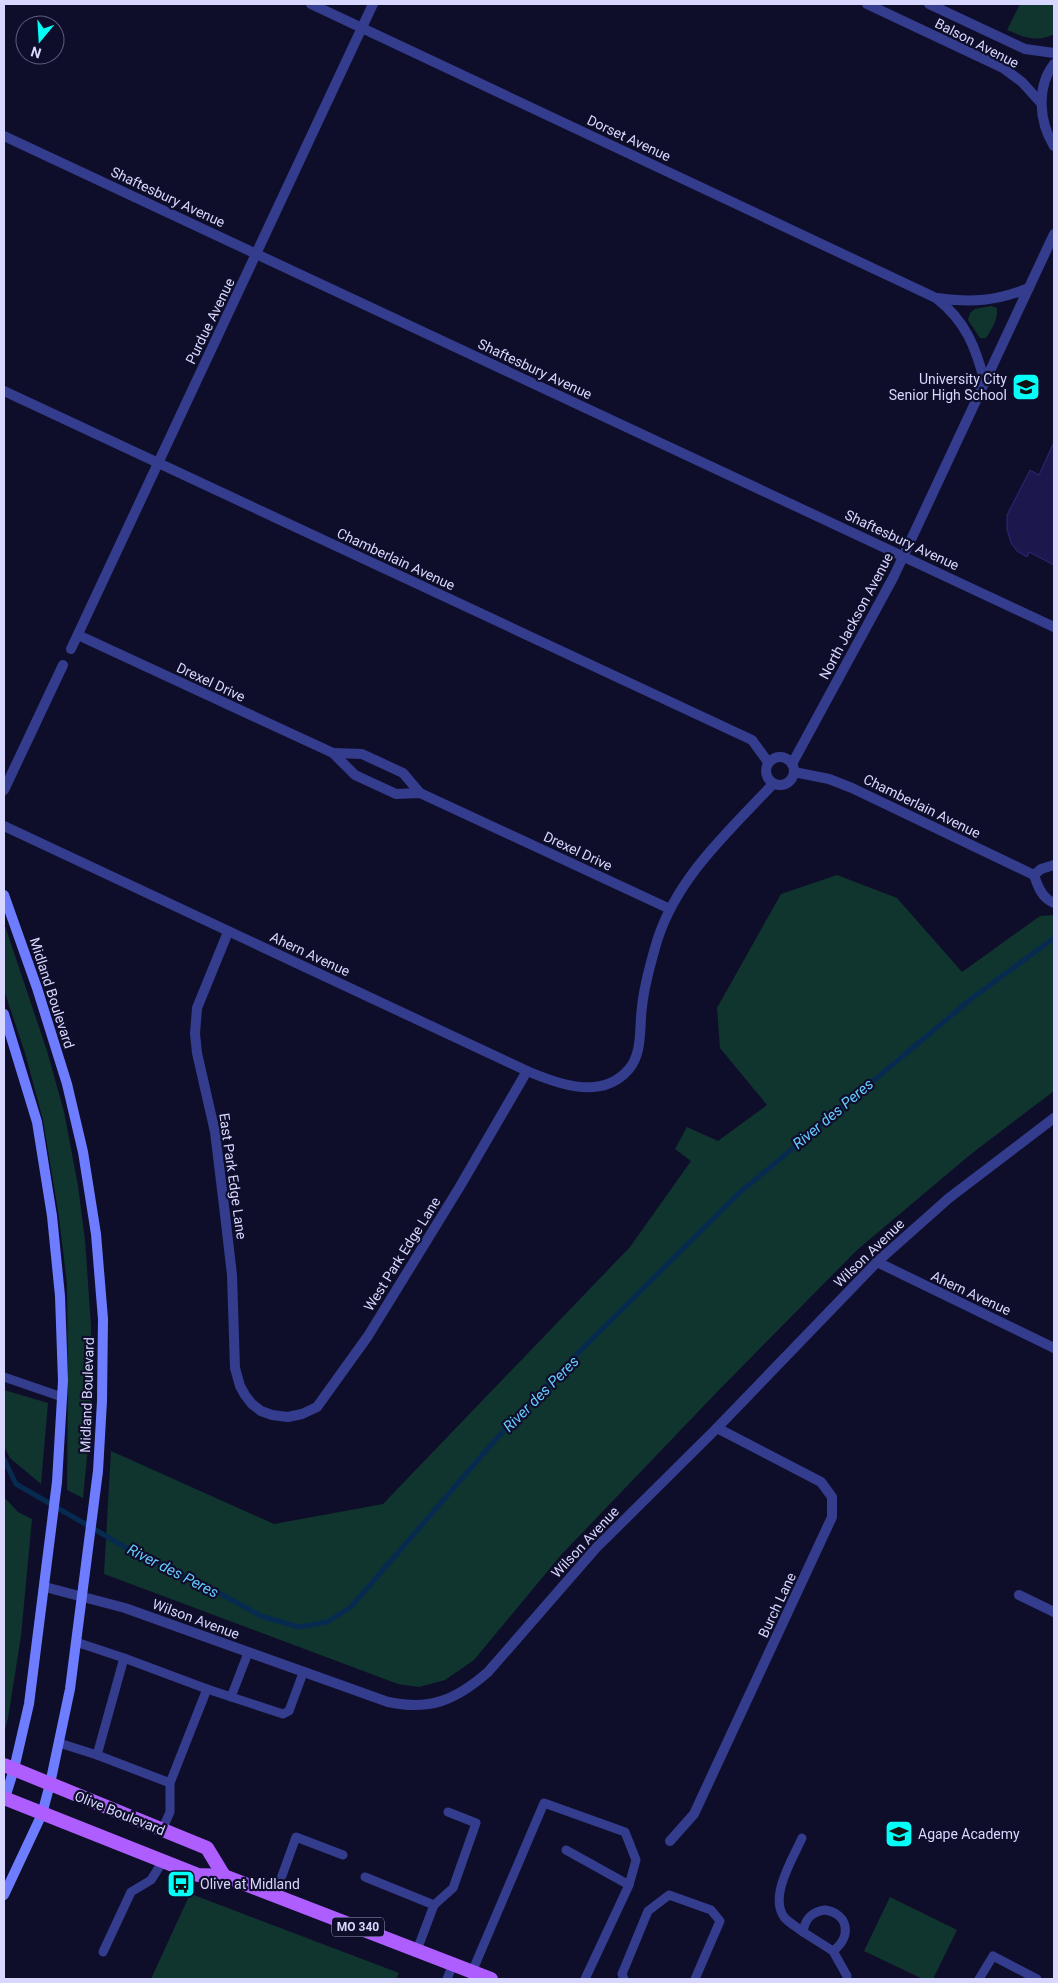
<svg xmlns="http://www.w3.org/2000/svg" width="1058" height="1983" font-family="Roboto,sans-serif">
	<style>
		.green { fill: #10352f }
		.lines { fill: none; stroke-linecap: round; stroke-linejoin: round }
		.stream { stroke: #072b50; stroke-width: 5 }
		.building { fill: #1c184d; stroke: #2e287b }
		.service { stroke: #343c8e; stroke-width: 9 }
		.minor { stroke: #343c8e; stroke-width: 10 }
		.secondary { stroke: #6e7dff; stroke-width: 10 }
		.primary { stroke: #ae5eff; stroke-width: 14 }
		.labels { text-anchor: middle; stroke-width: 4.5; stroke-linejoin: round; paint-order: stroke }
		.shield { fill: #0f0e2a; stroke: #9b9bbf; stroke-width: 1 }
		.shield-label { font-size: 12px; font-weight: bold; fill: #d7d7ff }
		.street-label { font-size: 14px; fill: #d7d7ff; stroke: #0f0e2a }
		.poi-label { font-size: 14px; fill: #d7d7ff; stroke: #0f0e2a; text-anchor: start }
		.water-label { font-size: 15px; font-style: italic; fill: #65cbff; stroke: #0f0e2a }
	</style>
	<rect width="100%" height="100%" fill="#0f0e2a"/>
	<!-- green -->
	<g class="green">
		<path d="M 1020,4 L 1054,4 L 1054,34 C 1038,43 1023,37 1007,30 Z"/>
		<path d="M 991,306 L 997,308 C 998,319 992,329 986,338 L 980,338 L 968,320 L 970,313 L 975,309 Z"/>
		<polygon points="837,875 897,898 962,972 1040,916 1054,915 1054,1091 971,1154 857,1250 717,1392 561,1555 474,1660 445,1680 419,1687 398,1684 104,1574 111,1451 274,1524 383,1504 630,1247 691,1161 675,1149 687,1127 718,1141 767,1105 720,1048 717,1008 781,894"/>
		<polygon points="4,923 47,1051 64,1112 78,1186 85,1240 91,1326 91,1417 83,1498 67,1490 68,1382 67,1284 59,1217 43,1120 25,1053 4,990"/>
		<polygon points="4,1390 48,1403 41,1484 10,1458 4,1446"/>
		<polygon points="4,1497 18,1512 32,1519 21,1636 8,1718 4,1733"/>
		<polygon points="190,1894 191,1894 399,1973 396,1979 151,1979"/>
		<polygon points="890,1897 957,1930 933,1979 923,1979 864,1951"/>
	</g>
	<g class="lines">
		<!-- stream -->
		<polyline class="stream" points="4,1459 16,1484 132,1551 221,1594 261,1616 299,1627 327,1622 351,1607 496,1439 581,1350 738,1194 971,999 1054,938"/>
	</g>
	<!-- building -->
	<polygon class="building" points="1054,442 1054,565 1029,552 1027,557 1017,551 1011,543 1007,529 1007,515 1030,470 1039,475"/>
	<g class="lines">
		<!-- service -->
		<g class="service">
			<polyline points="4,1377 62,1397"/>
			<polyline points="76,1642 124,1658"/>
			<polyline points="207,1689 283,1714 289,1711 303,1673"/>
			<polyline points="231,1697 248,1653"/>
			<polyline points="59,1743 97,1755"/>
			<polyline points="162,1830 170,1812 170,1783 207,1689 124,1658 97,1755 170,1783"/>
			<path d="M 802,1838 C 793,1858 769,1896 784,1917 C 789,1923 797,1927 803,1932"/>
			<polyline points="566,1850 629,1885 585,1979"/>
			<polyline points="365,1877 434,1905 417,1950"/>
			<polyline points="275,1895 296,1837 343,1855"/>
			<polyline points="434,1905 453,1888 476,1823 448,1812"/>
			<path d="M 825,1910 C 849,1914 852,1937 833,1951 L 803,1932 C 805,1919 811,1912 825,1910 Z"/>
			<polyline points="833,1951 847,1976"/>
			<polyline points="103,1952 131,1892 151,1880 163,1861"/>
			<polyline points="472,1972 544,1803 625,1832 636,1860 629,1885"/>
			<polyline points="447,1979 453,1964"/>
			<polyline points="624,1979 622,1974 648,1911 669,1895 711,1910 720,1921 695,1979"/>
			<polyline points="979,1979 993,1956 1037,1979"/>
		</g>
		<!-- minor -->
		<g class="minor">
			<path d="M 311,4 L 936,298 C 966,321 976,348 985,383"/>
			<polyline points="867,4 1003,68 1022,82 1041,103"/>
			<polyline points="929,4 1025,49 1054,53"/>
			<path d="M 1054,64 C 1036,87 1039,122 1054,146"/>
			<polyline points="4,136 1054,627"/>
			<path d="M 937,298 C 972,303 996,301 1029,288"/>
			<polyline points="4,391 752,740 768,762"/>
			<polyline points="78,635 333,753 355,775 396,794 420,793 670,909"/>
			<polyline points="71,649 373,4"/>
			<polyline points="333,753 362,754 403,773 420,793"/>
			<circle cx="780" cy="771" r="14"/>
			<polyline points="792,764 894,576 1054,234"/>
			<path d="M 794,772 L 829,779 L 852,788 L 1034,875 C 1038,887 1042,898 1054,903"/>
			<polyline points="4,790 63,665"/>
			<path d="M 4,826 L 527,1071 C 558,1084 602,1101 629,1069 C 643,1052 639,1028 642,1007 C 644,985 651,962 657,941 C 677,877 729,831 773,784"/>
			<polyline points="1034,875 1041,869 1054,865"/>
			<polyline points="228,932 197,1008 195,1034 197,1053 215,1132 224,1206 232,1275 235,1368 240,1386 245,1395 252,1404 261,1411 272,1415 288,1417 302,1414 317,1407 368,1336 459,1188 527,1071"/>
			<polyline points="877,1262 1054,1348"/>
			<path d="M 45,1587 L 125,1608 L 388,1702 C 430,1711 456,1700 488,1672 L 596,1548 L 717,1428 L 877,1262 L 949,1198 L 1054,1118"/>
			<polyline points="1019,1595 1054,1612"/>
			<polyline points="670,1841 694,1814 832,1517 832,1497 821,1482 717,1428"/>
		</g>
		<!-- secondary -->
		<g class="secondary">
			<polyline points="4,895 37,988 67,1084 83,1152 96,1234 103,1319 102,1401 98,1471 70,1689 50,1784 42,1814 4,1895"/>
			<polyline points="4,1014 37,1122 52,1216 60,1296 63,1381 57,1482 29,1704 14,1769 4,1801"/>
		</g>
		<!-- primary -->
		<g class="primary">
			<polyline points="4,1765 207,1848 224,1876"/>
			<polyline points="4,1798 198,1875 224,1876 491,1979"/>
		</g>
	</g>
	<!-- icons -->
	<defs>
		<symbol id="school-square" viewBox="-11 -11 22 22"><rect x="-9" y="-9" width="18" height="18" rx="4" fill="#03fff8" stroke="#0f0e2a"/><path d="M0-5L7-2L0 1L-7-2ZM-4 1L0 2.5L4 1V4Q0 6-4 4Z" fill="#111"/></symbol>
		<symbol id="bus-square" viewBox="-11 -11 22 22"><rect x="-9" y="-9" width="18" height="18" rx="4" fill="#03fff8" stroke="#0f0e2a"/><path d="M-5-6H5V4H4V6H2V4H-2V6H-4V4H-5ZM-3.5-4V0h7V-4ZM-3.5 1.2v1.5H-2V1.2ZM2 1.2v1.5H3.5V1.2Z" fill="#111"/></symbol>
	</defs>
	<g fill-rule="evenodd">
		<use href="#school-square" x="1010" y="371" width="32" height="32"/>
		<use href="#school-square" x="883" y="1818" width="32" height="32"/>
		<use href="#bus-square" x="165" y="1868" width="32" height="32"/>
	</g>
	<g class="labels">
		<!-- shield labels -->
		<rect class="shield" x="332" y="1917.5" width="52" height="19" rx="4"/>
		<g class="shield-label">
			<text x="358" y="1931">MO 340</text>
		</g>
		<!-- street labels -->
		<g class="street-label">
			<text transform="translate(977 43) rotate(27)" y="5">Balson Avenue</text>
			<text transform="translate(629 138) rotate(25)" y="5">Dorset Avenue</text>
			<text transform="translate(168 197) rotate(25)" y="5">Shaftesbury Avenue</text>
			<text transform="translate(210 321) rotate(-64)" y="5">Purdue Avenue</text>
			<text transform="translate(535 369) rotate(25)" y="5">Shaftesbury Avenue</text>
			<text transform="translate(902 540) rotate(25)" y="5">Shaftesbury Avenue</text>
			<text transform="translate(396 559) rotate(25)" y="5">Chamberlain Avenue</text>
			<text transform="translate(856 616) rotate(-62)" y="5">North Jackson Avenue</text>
			<text transform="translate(211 682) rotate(25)" y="5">Drexel Drive</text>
			<text transform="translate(922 806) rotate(26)" y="5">Chamberlain Avenue</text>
			<text transform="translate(578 851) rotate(25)" y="5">Drexel Drive</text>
			<text transform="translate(310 954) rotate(25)" y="5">Ahern Avenue</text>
			<text transform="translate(52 993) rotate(72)" y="5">Midland Boulevard</text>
			<text transform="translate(233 1176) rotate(82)" y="5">East Park Edge Lane</text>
			<text transform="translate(869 1253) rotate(-44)" y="5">Wilson Avenue</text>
			<text transform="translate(402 1254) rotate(-58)" y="5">West Park Edge Lane</text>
			<text transform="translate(971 1293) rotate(25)" y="5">Ahern Avenue</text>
			<text transform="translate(87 1395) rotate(-88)" y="5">Midland Boulevard</text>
			<text transform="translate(585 1542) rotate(-47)" y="5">Wilson Avenue</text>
			<text transform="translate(777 1605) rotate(-65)" y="5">Burch Lane</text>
			<text transform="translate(196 1619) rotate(20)" y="5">Wilson Avenue</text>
			<text transform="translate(120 1813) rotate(22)" y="5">Olive Boulevard</text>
		</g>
		<!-- poi labels -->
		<g class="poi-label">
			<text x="1007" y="384" text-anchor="end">University City<tspan x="1007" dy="16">Senior High School</tspan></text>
			<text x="918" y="1839">Agape Academy</text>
			<text x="200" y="1889">Olive at Midland</text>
		</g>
		<!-- water labels -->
		<g class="water-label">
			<text transform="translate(833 1114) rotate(-40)" y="5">River des Peres</text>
			<text transform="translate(541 1394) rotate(-45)" y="5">River des Peres</text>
			<text transform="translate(173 1571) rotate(27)" y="5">River des Peres</text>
		</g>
	</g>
	<!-- border -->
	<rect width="1058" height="1983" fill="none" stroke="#d7d7ff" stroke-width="10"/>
	<!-- north arrow -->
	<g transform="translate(40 40) rotate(198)"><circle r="24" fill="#0f0e2a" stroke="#5f5e7f"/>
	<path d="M0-4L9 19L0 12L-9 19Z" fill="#03fff8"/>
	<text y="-8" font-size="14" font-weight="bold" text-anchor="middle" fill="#d7d7ff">N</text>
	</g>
</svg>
